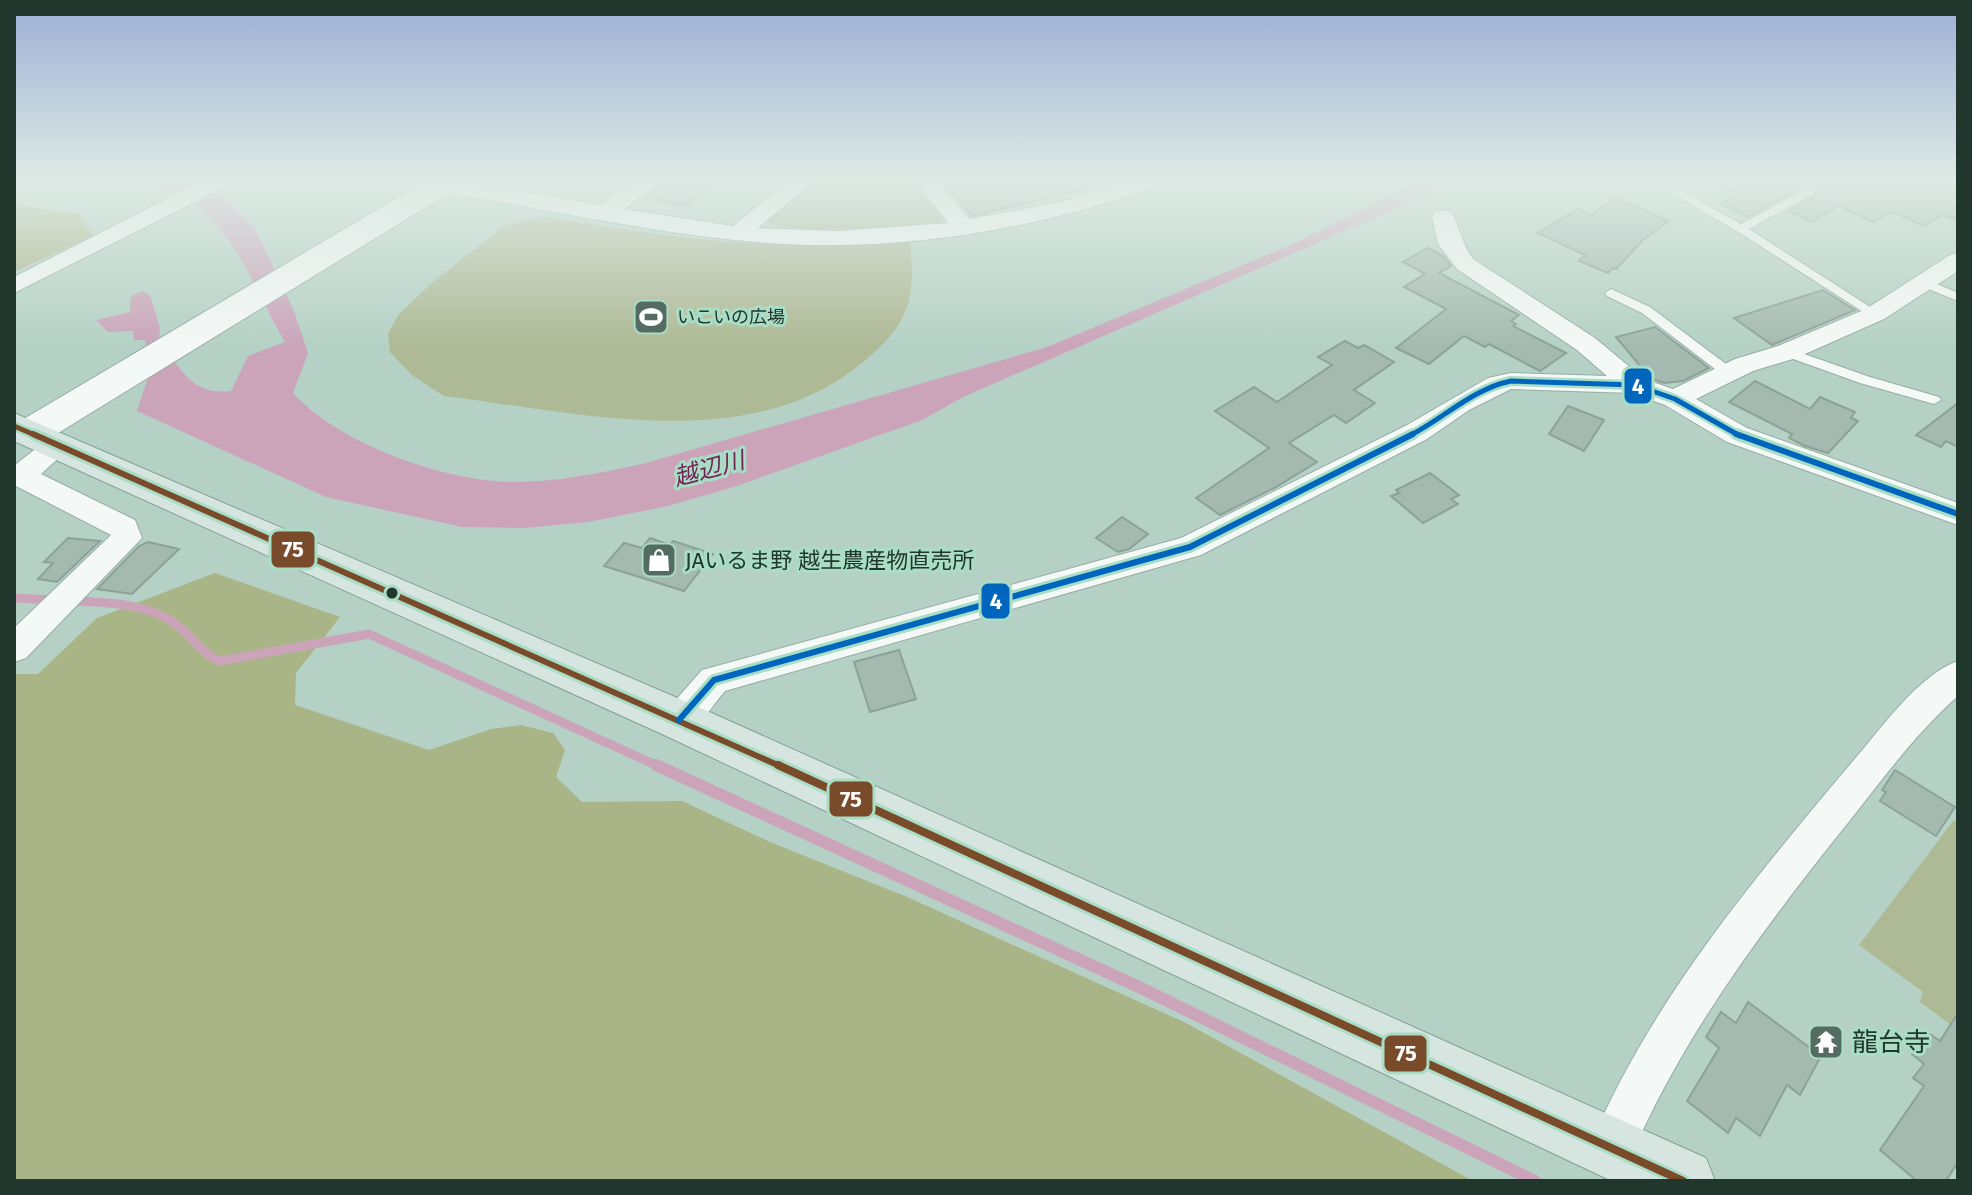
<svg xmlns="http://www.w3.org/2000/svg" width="1972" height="1195" font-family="'Fira Sans','Noto Sans JP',sans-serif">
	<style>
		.green { fill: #aeb995 }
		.forest { fill: #a9b487 }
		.water { fill: #cba4ba }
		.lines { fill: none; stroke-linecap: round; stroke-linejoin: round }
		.stream-far1 { stroke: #cba4ba; stroke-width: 9 }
		.stream { stroke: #cba4ba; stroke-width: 12 }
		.building { fill: #a4bab1; stroke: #8ca298; stroke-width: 2 }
		.lane-casing { stroke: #96ada3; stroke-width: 2 }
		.street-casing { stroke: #96ada3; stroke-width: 2 }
		.secondary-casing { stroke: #96ada3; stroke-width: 2 }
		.primary-casing { stroke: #82a195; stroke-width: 2 }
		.lane { fill: #f4f8f6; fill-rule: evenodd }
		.street { fill: #f4f8f6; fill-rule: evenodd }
		.secondary { fill: #f4f8f6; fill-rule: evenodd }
		.primary { fill: #d7e5e0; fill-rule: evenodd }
		.bus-1-far2-casing { stroke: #a9ddc6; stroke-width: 10 }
		.bus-1-far1-casing { stroke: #a9ddc6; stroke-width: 12 }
		.bus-1-casing { stroke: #a9ddc6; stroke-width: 14 }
		.bus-2-far1-casing { stroke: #a9ddc6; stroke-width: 10 }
		.bus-2-casing { stroke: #a9ddc6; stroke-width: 12 }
		.bus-1-far2 { stroke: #7a4b2a; stroke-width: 5 }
		.bus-1-far1 { stroke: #7a4b2a; stroke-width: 6 }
		.bus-1 { stroke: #7a4b2a; stroke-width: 8 }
		.bus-2-far1 { stroke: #0065bd; stroke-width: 5 }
		.bus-2 { stroke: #0065bd; stroke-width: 6 }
		.bus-dot { fill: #21362d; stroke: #a9ddc6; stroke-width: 3 }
		.labels { text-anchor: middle; stroke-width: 6; stroke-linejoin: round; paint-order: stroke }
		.far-poi-label { font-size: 18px; fill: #21362d; stroke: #a9ddc6; text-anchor: start }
		.poi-label { font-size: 22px; fill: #21362d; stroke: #a9ddc6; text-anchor: start }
		.water-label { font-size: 24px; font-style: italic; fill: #732455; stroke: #a9ddc6 }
		.near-poi-label { font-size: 26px; fill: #21362d; stroke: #a9ddc6; text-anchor: start }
		.line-badge { stroke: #a9ddc6; stroke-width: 3 }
		.badge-label { font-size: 22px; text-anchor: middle; font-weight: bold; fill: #fff }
	</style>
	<rect width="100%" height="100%" fill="#b5d1c5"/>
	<!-- green -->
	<g class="green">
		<path d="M 818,179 L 914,179 L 943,218 L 941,222 C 908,225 788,237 766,221 Z"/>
		<path d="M 543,216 C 634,232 725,245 818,246 C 848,247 879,243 910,241 C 916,301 909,324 862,363 C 749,457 577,412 444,396 L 413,376 L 390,352 L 388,333 L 399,314 L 434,281 L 504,226 Z"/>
		<polygon points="1954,820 1958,822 1958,1030 1920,1002 1923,992 1859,945"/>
	</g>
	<!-- forest -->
	<g class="forest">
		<polygon points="14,205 79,214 93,236 14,272"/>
		<polygon points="215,573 340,617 296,673 295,705 429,750 491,729 521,725 553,733 565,750 556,777 582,802 682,801 770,842 907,897 1186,1023 1473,1181 14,1181 14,674 38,674 97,618"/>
	</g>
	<!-- water -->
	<path class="water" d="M 119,179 L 198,179 L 223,196 L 255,229 L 294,311 L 308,353 L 293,393 C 339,444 444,481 512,482 C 558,482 601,473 646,463 L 1047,347 L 1293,244 L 1422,179 L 1447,179 L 1429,195 L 1398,208 L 963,397 L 922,420 L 737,486 L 668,506 L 588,522 L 524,528 L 462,527 L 326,497 L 137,411 L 150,371 L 145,340 L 134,340 L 133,331 L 108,332 L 96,320 L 130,312 L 131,296 L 142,291 L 150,295 L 160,328 L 159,339 C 180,368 191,396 231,391 L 248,356 L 285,342 C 237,260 229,193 119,179 Z"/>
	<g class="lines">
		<!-- stream-far1 -->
		<g class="stream-far1">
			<polyline points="14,598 55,600"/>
			<path d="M 70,601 C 104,602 150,603 178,626 C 193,638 201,653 220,661 L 369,634 L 660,767"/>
		</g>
		<!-- stream -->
		<polyline class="stream" points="656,765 1139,987 1535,1181"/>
	</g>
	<!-- building -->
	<g class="building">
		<polygon points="667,179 720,179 687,205 678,202 675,205 646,196"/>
		<polygon points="941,179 1088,179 1089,188 972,216"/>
		<polygon points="1703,179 1958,179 1958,221 1943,215 1924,226 1892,212 1873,222 1839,206 1811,222 1788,211 1815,196 1817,189 1814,186 1805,186 1748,217 1721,204 1736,194"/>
		<polygon points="1615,198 1669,221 1642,241 1616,269 1613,268 1608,273 1579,261 1585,255 1538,233 1578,209 1591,215"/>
		<polygon points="1428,248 1443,256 1451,266 1439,273 1519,315 1511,321 1516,324 1513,326 1566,353 1540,371 1489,344 1485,347 1464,336 1429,364 1396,348 1446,309 1404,287 1425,274 1403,262"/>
		<polygon points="1823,290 1855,310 1772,345 1734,318"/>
		<polygon points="1655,327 1709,368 1683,381 1664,383 1650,378 1616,337"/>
		<polygon points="1345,341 1358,348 1364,345 1394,362 1354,390 1375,403 1346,423 1334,415 1289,443 1317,462 1276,487 1220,515 1196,498 1269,448 1215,411 1254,387 1277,402 1332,365 1318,357"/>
		<polygon points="1755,381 1810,409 1820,397 1855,412 1851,418 1858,421 1828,453 1805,446 1789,438 1792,434 1729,402"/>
		<polygon points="1958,403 1958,447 1946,441 1941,447 1916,435"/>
		<polygon points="1568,406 1604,420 1584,451 1549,434"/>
		<polygon points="1430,473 1459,495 1451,499 1458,504 1423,523 1391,496 1399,493 1396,490"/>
		<polygon points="1122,517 1148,534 1129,549 1118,552 1096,538"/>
		<polygon points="68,538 100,541 57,582 38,579 53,563 44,562"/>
		<polygon points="650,538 670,545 673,541 713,554 684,591 604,566 624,543 642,548"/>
		<polygon points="148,542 179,549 132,594 97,589 139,546"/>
		<polygon points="899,650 916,699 870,712 854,662"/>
		<polygon points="1895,770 1955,807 1936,836 1880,801 1886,792 1882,790"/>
		<polygon points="1748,1002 1821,1056 1800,1095 1787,1085 1760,1136 1736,1118 1728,1133 1687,1101 1719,1048 1706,1037 1721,1012 1736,1023"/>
		<polygon points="1958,1013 1958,1162 1946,1181 1917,1181 1880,1150 1924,1086 1913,1078 1924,1064 1912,1054 1927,1032 1940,1041"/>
	</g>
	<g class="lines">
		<defs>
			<g id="lane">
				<polygon points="1646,179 1659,179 1741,224 1806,189 1814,189 1814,193 1749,229 1881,314 1879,317 1871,317 1737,231"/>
				<polygon points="1925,279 1958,293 1958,301 1921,286 1921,280"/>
				<polygon points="1611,289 1650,307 1734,370 1734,376 1724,376 1642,313 1607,296 1605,293"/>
				<polygon points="1787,348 1870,377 1939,397 1941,400 1934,404 1860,383 1782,355 1782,349"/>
			</g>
			<g id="street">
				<polygon points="206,179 234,179 231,184 14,293 14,277"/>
				<path d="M 446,179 L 600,205 L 638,179 L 664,179 L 624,209 L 733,226 L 791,179 L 816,179 L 758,228 L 836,231 L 948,223 L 914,179 L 937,179 L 969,219 L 1057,203 L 1134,179 L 1166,179 L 1163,184 C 1043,228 910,251 782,244 C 668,237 554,210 441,192 L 430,185 L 433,180 Z"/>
				<path d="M 1443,210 L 1451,212 C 1460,228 1462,244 1473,259 L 1595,338 L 1644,379 L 1673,389 L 1735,359 L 1778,346 L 1866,309 L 1950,255 L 1958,253 L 1958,271 L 1884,319 L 1796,358 L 1753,371 L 1696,399 L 1747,428 L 1958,503 L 1958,525 L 1727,442 L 1665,405 L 1632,393 L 1511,389 L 1469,410 L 1427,439 L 1201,555 L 725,691 C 708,710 695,740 667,730 L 661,720 L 667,710 L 702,670 L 1181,538 L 1407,425 L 1488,378 L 1511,373 L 1607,376 L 1577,350 L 1457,269 L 1438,244 L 1432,217 L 1435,212 Z"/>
				<polygon points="60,434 70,437 74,444 41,474 135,520 142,538 26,658 14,662 14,628 111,535 14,485 14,466 50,437"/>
				<path d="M 1958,661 L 1958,696 C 1917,732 1885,776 1851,819 C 1766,925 1680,1038 1628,1164 L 1612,1171 L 1596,1164 L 1589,1148 C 1649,1003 1753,880 1853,761 C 1880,730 1918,675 1958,661 Z"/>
			</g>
			<polygon id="secondary" points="429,179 466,179 462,185 45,441 31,445 17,441 14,428 17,423"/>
			<polygon id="primary" points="14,413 696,706 1706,1158 1715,1181 1612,1181 662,734 14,441"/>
		</defs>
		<!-- lane casing -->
		<use href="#lane" class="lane-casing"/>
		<!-- street casing -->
		<use href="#street" class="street-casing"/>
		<!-- secondary casing -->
		<use href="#secondary" class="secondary-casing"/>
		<!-- primary casing -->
		<use href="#primary" class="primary-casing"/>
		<!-- lane -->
		<use href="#lane" class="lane"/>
		<!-- street -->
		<use href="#street" class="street"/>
		<!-- secondary -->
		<use href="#secondary" class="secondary"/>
		<!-- primary -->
		<use href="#primary" class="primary"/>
		<defs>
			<polyline id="bus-1-far2" points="14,426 37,436"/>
			<polyline id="bus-1-far1" points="33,434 782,767"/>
			<polyline id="bus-1" points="778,765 1683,1181"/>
			<path id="bus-2-far1" d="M 1409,436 C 1443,419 1472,389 1511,381 L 1635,385 L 1675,399 L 1740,436"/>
			<g id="bus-2">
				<polyline points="1736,434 1958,514"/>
				<polyline points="679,720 714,680 1190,547 1413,434"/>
			</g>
		</defs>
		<!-- bus-1-far2 casing -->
		<use href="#bus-1-far2" class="bus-1-far2-casing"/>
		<!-- bus-1-far1 casing -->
		<use href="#bus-1-far1" class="bus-1-far1-casing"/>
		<!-- bus-1 casing -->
		<use href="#bus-1" class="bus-1-casing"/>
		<!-- bus-2-far1 casing -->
		<use href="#bus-2-far1" class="bus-2-far1-casing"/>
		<!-- bus-2 casing -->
		<use href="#bus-2" class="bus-2-casing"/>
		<!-- bus-1-far2 -->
		<use href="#bus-1-far2" class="bus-1-far2"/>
		<!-- bus-1-far1 -->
		<use href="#bus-1-far1" class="bus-1-far1"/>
		<!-- bus-1 -->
		<use href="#bus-1" class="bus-1"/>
		<!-- bus-2-far1 -->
		<use href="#bus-2-far1" class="bus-2-far1"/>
		<!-- bus-2 -->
		<use href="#bus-2" class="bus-2"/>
	</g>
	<!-- sky -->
	<linearGradient id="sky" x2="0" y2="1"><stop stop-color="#9caed6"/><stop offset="0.52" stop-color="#deeae5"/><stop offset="1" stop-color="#deeae5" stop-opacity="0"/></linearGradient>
	<rect width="1972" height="347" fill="url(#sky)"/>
	<!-- icons -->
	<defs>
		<symbol id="stadium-square" viewBox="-11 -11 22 22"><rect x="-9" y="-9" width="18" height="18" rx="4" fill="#556c62" stroke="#a9ddc6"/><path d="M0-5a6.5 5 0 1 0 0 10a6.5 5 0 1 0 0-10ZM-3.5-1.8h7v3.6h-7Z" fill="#fff"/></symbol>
		<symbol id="shop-square" viewBox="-11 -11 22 22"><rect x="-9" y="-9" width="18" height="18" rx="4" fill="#556c62" stroke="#a9ddc6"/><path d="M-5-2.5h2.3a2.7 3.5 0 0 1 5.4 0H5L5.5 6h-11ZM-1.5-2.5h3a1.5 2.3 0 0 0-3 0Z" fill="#fff"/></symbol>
		<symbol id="temple-square" viewBox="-11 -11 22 22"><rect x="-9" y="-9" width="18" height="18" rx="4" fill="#556c62" stroke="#a9ddc6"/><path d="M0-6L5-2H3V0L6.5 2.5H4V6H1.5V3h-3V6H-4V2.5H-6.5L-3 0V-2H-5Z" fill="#fff"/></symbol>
	</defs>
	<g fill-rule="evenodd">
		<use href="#stadium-square" x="631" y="297" width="40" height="40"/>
		<use href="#shop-square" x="639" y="540" width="40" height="40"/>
		<use href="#temple-square" x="1806" y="1022" width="40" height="40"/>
	</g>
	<!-- markers -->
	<circle class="bus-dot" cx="392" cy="593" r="7"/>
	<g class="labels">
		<!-- far-poi labels -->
		<g class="far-poi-label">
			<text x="677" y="323">いこいの広場</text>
		</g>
		<!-- poi labels -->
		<g class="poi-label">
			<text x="685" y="568">JAいるま野 越生農産物直売所</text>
		</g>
		<!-- water labels -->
		<g class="water-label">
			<text transform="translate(709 469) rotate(-15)" y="8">越辺川</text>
		</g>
		<!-- near-poi labels -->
		<g class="near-poi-label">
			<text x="1852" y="1051">龍台寺</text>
		</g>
	</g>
	<g class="line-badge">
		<rect x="1623" y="367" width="30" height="38" rx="8" fill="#0065bd"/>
		<rect x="270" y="530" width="46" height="39" rx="8" fill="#7a4b2a"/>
		<rect x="980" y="582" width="31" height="38" rx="8" fill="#0065bd"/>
		<rect x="828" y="780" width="46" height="38" rx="8" fill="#7a4b2a"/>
		<rect x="1383" y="1034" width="45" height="39" rx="8" fill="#7a4b2a"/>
	</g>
	<g class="badge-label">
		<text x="1638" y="394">4</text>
		<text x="293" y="557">75</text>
		<text x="996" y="609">4</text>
		<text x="851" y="807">75</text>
		<text x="1406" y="1061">75</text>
	</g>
	<!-- border -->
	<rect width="1972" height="1195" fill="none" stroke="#21362d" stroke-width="32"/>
</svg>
